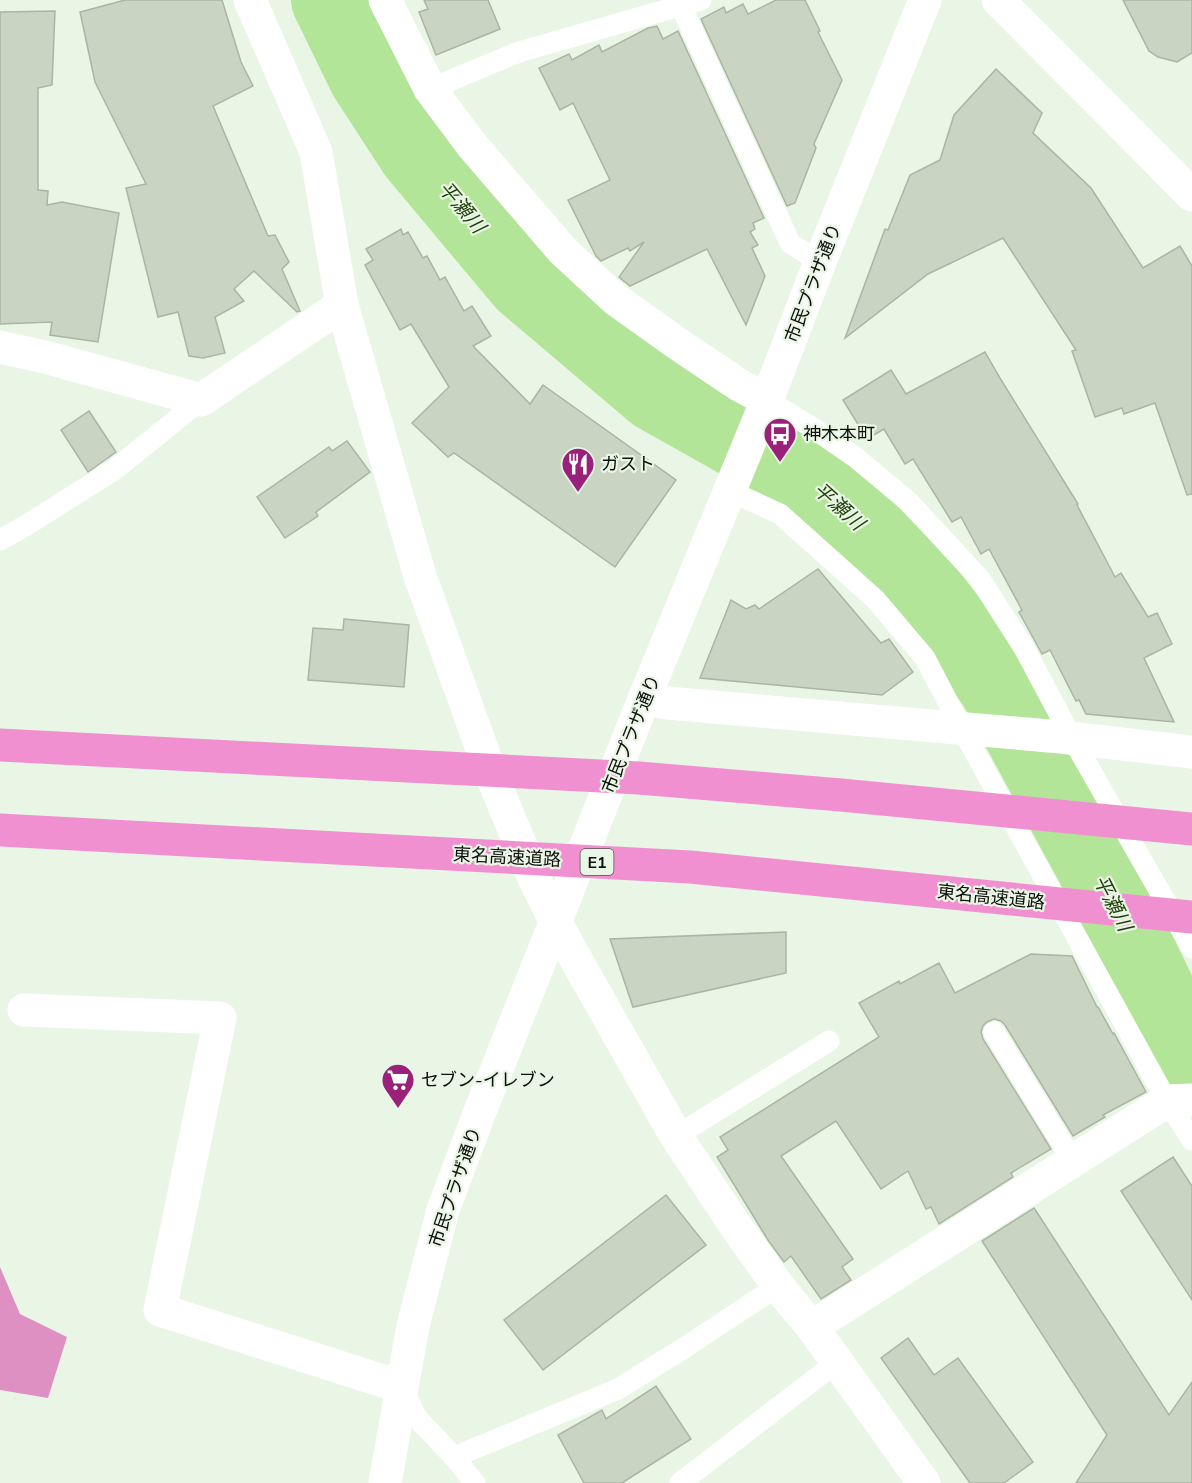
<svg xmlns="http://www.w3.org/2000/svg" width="1192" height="1483" font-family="Mulish,'Noto Sans JP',sans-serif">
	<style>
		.forest { fill: #df90c3 }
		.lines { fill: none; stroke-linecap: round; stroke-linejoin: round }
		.river { stroke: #b2e598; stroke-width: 78 }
		.building { fill: #c9d4c3; stroke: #aab5a5; stroke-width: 1.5 }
		.service { stroke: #fff; stroke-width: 21 }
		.minor { stroke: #fff; stroke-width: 33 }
		.tertiary { stroke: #fff; stroke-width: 33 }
		.motorway { stroke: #f190d0; stroke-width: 33 }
		.labels { text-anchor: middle; stroke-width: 4.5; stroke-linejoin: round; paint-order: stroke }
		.shield { fill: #eaf6e5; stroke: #4f544c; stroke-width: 1.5 }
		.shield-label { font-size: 16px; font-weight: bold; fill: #0c0f0a }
		.street-label { font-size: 18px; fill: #0c0f0a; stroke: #eaf6e5 }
		.poi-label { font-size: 18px; fill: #0c0f0a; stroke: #eaf6e5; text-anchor: start }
		.water-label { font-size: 20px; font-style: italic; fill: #1f3e09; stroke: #eaf6e5 }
	</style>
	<rect width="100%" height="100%" fill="#eaf6e5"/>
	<!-- forest -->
	<polygon class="forest" points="0,1267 20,1314 67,1337 48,1398 0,1390"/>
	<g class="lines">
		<!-- river -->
		<polyline class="river" points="330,0 367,76 417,153 525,282 656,393 825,488 922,587 996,684 1097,870 1165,1009 1192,1058"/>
	</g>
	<!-- building -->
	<g class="building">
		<polygon points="125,0 222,0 241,62 253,86 213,106 268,236 275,235 289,262 282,269 300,311 297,312 254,271 234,289 244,301 215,317 225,353 203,358 189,356 178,312 158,317 126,188 146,184 95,82 80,12"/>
		<polygon points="424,0 488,0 500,29 436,55 419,12 428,9"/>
		<polygon points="776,0 805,0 820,31 818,32 842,80 814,144 816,148 795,203 787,206 701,19 724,7 726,13 743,4 748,14"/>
		<polygon points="1123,0 1192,0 1192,53 1177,62 1158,57 1149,51"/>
		<polygon points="55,11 52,85 38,88 38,190 48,191 47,205 62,202 119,213 98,342 50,335 52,322 0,324 0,12"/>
		<polygon points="657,26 663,39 678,31 764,218 753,223 755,229 750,232 758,245 752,248 765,276 746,325 707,249 630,286 619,277 644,242 630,251 628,248 601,261 596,256 568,200 610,180 573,103 560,110 539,68 569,54 572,60 599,45 602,52 648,28"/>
		<polygon points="996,69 1042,113 1033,133 1091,188 1143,268 1180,246 1192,266 1192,494 1187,495 1155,403 1124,414 1122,408 1095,417 1072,351 1076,350 1003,238 928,274 845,338 885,229 888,230 910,175 940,160 954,115"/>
		<polygon points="401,229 403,235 408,232 423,258 427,256 440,280 445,277 464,311 472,306 491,336 473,346 530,404 543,385 676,480 615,567 454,453 448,457 412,423 449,387 411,324 400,330 365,265 373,260 366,249"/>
		<polygon points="985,352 1000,378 1078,504 1077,505 1115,577 1121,573 1148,617 1157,613 1172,644 1144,658 1174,722 1086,714 1079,700 1076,701 1050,650 1042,654 1019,612 1022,610 989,549 981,554 961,517 952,522 913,459 905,464 884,429 867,439 843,400 891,370 906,394"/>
		<polygon points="89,411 116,452 88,472 61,430"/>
		<polygon points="347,441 370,472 316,512 318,516 285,538 257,497 329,447 332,451"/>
		<polygon points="818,569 881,643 889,639 913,672 882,695 700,678 731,600 746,609 755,605 759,609"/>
		<polygon points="344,619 409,625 404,687 308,680 313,628 343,630"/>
		<polygon points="786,932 786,973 633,1007 610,939"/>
		<polygon points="1031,954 1072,956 1097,1007 1098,1007 1113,1034 1114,1033 1146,1092 1103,1115 1105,1117 1073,1136 1005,1025 1001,1021 994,1019 987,1022 983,1026 981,1032 983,1039 1051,1149 1011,1173 1013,1177 939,1224 931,1207 926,1209 908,1171 881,1189 836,1121 781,1156 853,1259 842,1267 851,1280 821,1299 791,1256 784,1262 768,1240 717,1157 728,1150 720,1137 879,1037 859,1003 899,981 900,984 939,963 955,993"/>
		<polygon points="1173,1157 1192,1186 1192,1300 1121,1191"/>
		<polygon points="666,1195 706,1245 543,1370 504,1320"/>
		<polygon points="1034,1208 1169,1415 1192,1382 1192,1483 1076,1483 1107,1435 982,1241"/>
		<polygon points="908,1338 934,1375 958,1358 1033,1462 1004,1483 970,1483 881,1358"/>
		<polygon points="656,1386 691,1439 622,1483 584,1483 558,1435 602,1410 606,1419"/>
	</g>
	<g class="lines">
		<!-- service -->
		<g class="service">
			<polyline points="681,6 790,243 820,262"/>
			<polyline points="430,89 519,52 701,0"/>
			<polyline points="767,400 813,428 855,457 909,502 980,579 1024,648 1072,738 1192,948"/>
			<polyline points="730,491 780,514 875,599 925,658 962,729 1167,1101 1192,1140"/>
			<polyline points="0,540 25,526 114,470 201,400"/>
			<polyline points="994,1032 1073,1161"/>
			<polyline points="676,1136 829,1041"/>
			<polyline points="402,1388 417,1418 454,1457 618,1389 681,1350 778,1286"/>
			<polyline points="454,1457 475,1483"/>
			<polyline points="680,1483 837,1362"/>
		</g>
		<!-- minor -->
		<g class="minor">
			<polyline points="250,0 316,152 342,305 420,576 491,774 535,880 556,923 578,963 676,1136 737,1228 778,1286 812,1327 924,1483"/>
			<polyline points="385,0 430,89 471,144 563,251 615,299 678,344 739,385 767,400"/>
			<polyline points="0,347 45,357 201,400 342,305"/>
			<polyline points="644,699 667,703 1061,737 1192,752"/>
			<polyline points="24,1010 220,1018 160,1310 402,1387"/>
			<polyline points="812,1327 1167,1101 1192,1100"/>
		</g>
		<!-- tertiary -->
		<g class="tertiary">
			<polyline points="998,0 1192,195"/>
			<polyline points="385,1483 413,1326 443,1210 479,1114 644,699 767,400 820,262 925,0"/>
		</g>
		<!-- motorway -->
		<g class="motorway">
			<polyline points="0,745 639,778 841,795 1192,829"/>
			<polyline points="0,830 690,867 1192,917"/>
		</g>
	</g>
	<!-- icons -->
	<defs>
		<symbol id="bus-pin" viewBox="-11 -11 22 30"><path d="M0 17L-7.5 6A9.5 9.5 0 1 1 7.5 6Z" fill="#9a217a" stroke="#eaf6e5"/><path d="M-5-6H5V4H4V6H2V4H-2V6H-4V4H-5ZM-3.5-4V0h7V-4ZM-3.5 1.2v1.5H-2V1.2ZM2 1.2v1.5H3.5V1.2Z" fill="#fff"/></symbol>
		<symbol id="restaurant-pin" viewBox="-11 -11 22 30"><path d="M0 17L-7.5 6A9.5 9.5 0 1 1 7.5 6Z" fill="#9a217a" stroke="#eaf6e5"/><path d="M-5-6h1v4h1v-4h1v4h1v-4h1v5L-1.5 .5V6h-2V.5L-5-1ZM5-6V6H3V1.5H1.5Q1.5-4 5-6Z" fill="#fff"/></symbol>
		<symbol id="supermarket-pin" viewBox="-11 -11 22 30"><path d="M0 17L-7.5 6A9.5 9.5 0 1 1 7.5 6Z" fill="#9a217a" stroke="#eaf6e5"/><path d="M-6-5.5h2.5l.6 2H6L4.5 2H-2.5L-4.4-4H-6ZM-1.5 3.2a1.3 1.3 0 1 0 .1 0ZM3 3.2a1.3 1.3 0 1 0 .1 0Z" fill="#fff"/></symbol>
	</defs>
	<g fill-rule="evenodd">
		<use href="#bus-pin" x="761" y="415" width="38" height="52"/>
		<use href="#restaurant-pin" x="559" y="445" width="38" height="52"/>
		<use href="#supermarket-pin" x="379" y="1061" width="38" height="52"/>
	</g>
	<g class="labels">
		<!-- shield labels -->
		<rect class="shield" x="580.5" y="849" width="33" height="26" rx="4.5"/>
		<g class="shield-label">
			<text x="597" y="868">E1</text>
		</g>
		<!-- street labels -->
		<g class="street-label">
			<text transform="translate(813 283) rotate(-69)" y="6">市民プラザ通り</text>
			<text transform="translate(631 734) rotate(-68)" y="6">市民プラザ通り</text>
			<text transform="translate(507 857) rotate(3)" y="6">東名高速道路</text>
			<text transform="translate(991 897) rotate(6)" y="6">東名高速道路</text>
			<text transform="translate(455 1187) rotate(-71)" y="6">市民プラザ通り</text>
		</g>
		<!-- poi labels -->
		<g class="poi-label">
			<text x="803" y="440">神木本町</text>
			<text x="601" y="470">ガスト</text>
			<text x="421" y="1086">セブン-イレブン</text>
		</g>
		<!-- water labels -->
		<g class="water-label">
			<text transform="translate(462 207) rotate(50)" y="7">平瀬川</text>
			<text transform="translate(839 506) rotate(42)" y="7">平瀬川</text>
			<text transform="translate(1113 903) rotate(63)" y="7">平瀬川</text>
		</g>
	</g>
</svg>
